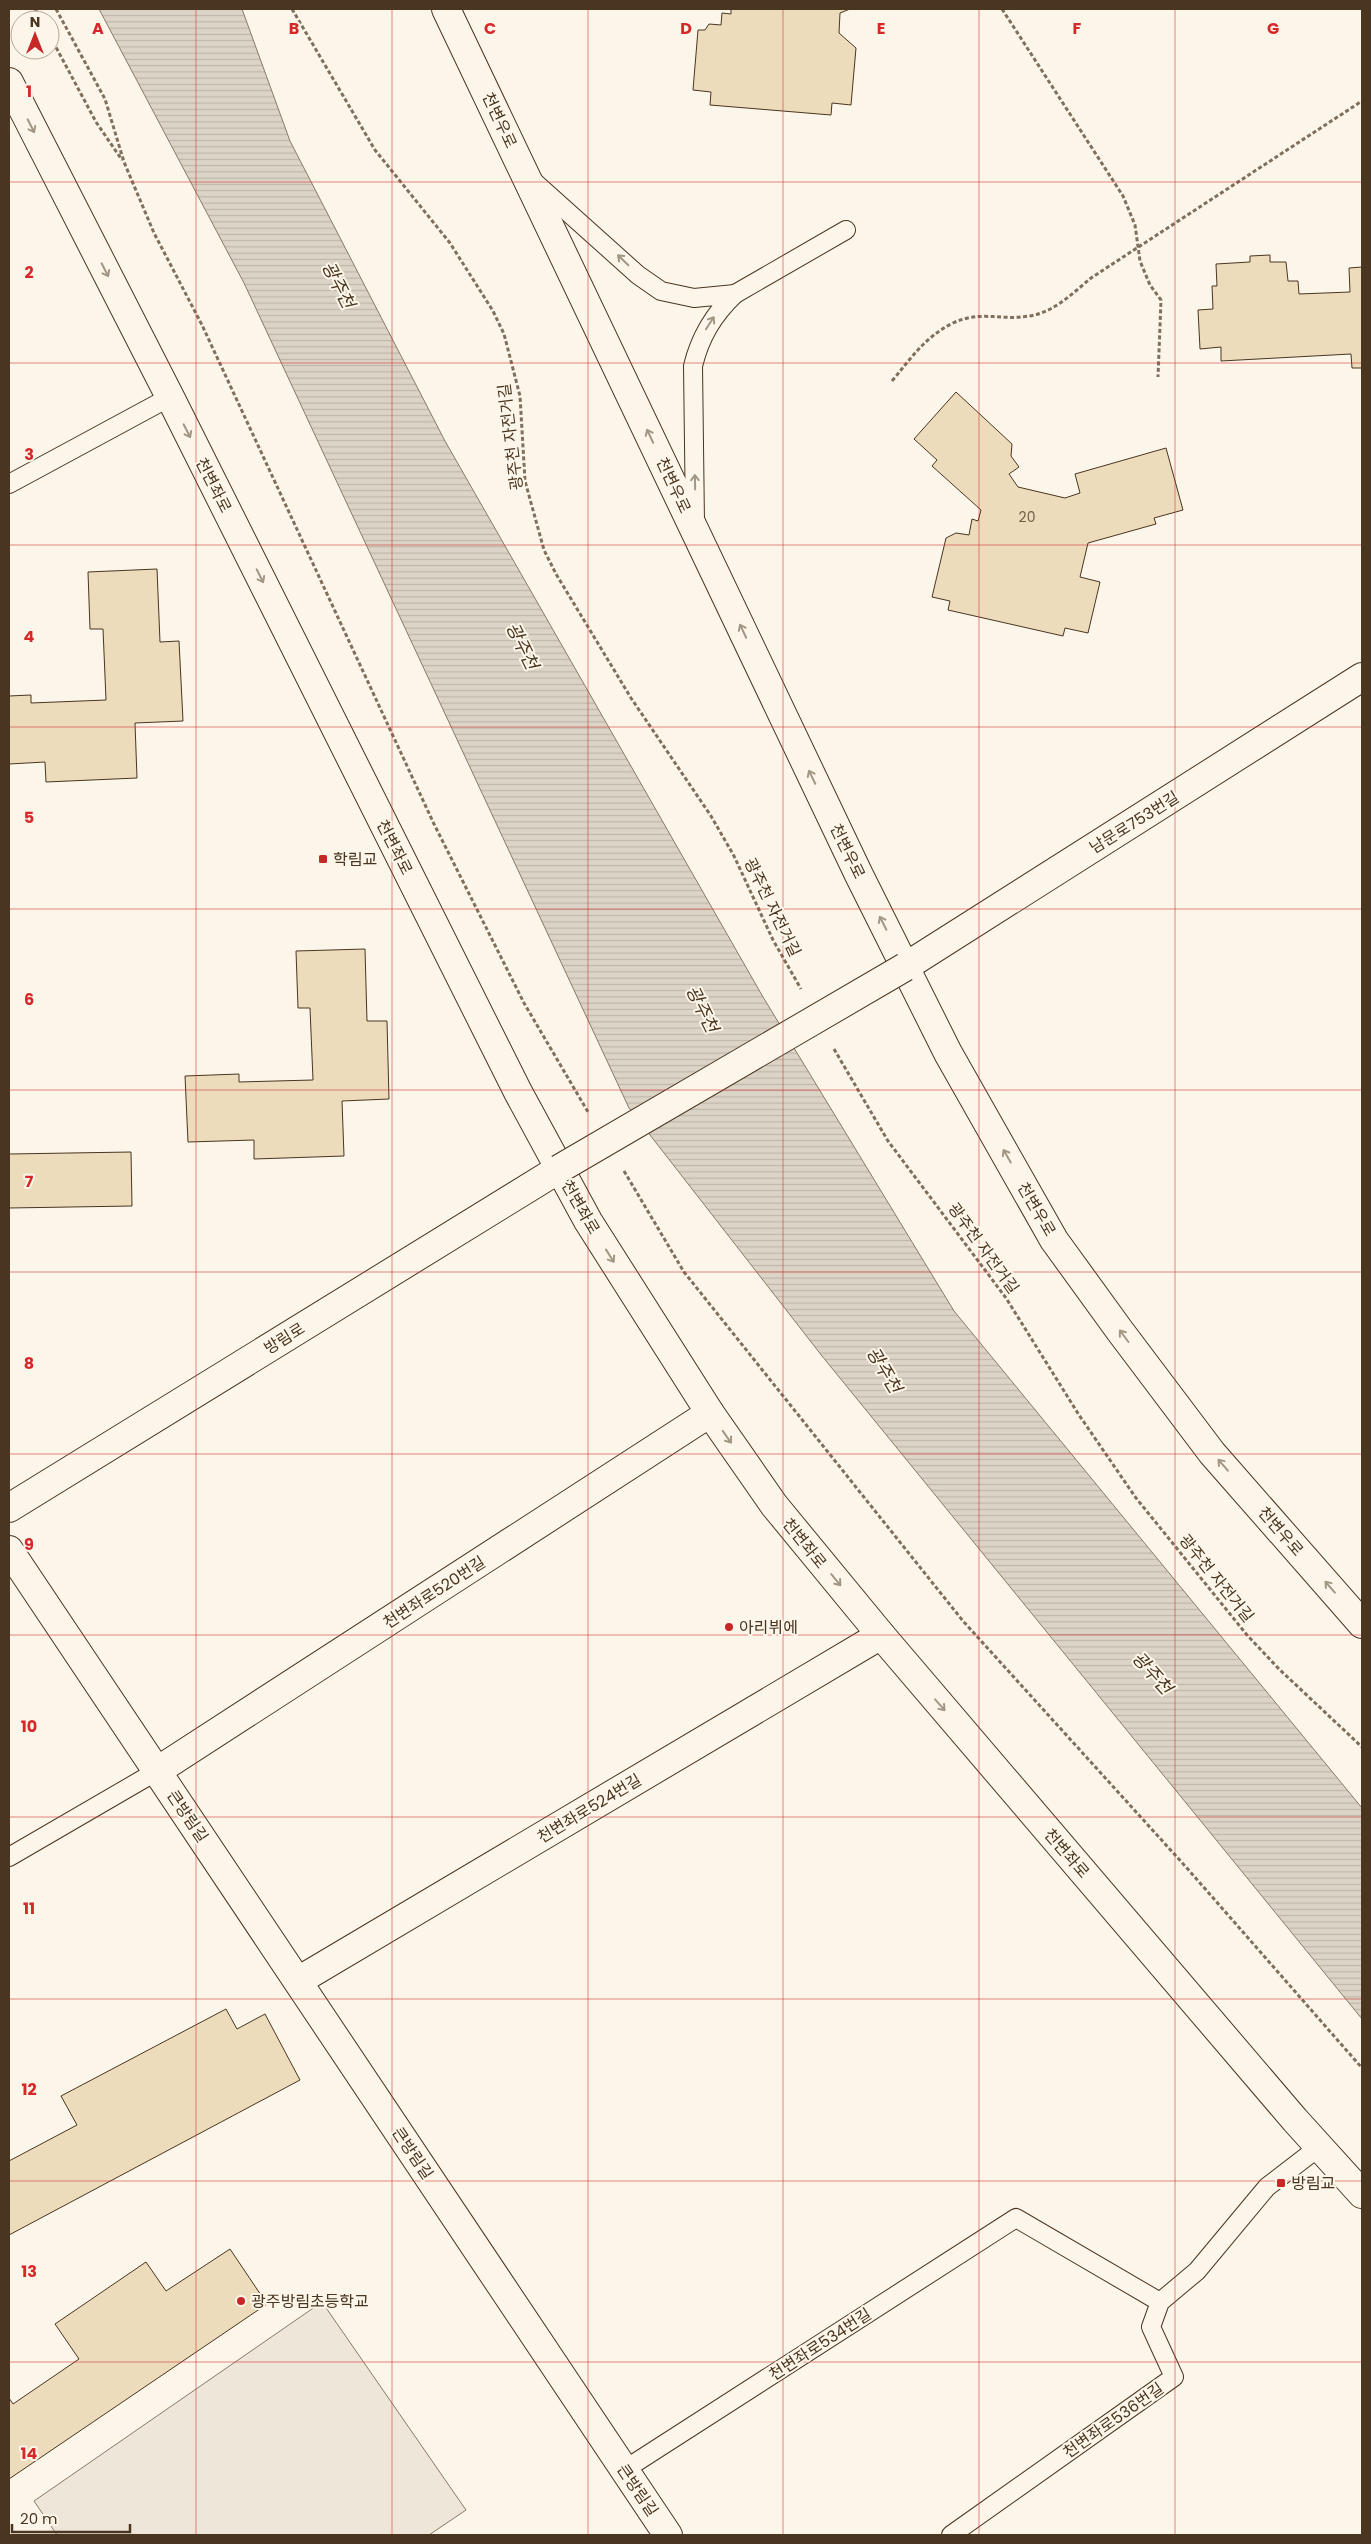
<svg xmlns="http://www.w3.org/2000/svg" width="1371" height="2544" font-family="Poppins,'Noto Sans KR',sans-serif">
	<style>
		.garden { fill: #ede6d9; stroke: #887966 }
		.water { fill: url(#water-rules); stroke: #887966 }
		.building { fill: #ecdcbc; stroke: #4a3520 }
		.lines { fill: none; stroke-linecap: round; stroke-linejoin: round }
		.service-casing { stroke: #4a3520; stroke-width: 20 }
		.minor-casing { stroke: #4a3520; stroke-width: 30 }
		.tertiary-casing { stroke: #4a3520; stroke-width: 30 }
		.path { stroke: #7f6f5c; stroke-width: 3; stroke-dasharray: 4 2.5; stroke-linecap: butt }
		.service { stroke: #fbf6e9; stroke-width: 18 }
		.minor { stroke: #fbf6e9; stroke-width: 28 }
		.tertiary { stroke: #fbf6e9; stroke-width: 28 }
		.tertiary-bridge-casing { stroke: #4a3520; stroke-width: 30; stroke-linecap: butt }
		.tertiary-bridge { stroke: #fbf6e9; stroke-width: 28 }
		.oneway { stroke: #a29684 }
		.grid { fill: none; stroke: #d62828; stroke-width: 1; stroke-opacity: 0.55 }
		.poi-dot { fill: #c62828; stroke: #fbf6e9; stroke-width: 2 }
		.labels { text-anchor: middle; stroke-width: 4; stroke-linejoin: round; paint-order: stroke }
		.number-label { font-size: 14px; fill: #725f47 }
		.street-label { font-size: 16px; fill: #4a3520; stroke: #fbf6e9 }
		.poi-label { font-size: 16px; fill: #4a3520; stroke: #fbf6e9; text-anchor: start }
		.water-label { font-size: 18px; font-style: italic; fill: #4a3520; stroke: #fbf6e9 }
		.grid-label { font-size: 16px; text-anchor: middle; font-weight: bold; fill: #d62828; stroke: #fbf6e9; stroke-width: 4; stroke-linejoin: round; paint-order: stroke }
	</style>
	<defs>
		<pattern id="water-rules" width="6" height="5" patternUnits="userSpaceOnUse" patternTransform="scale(1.25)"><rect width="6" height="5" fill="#dcd4c6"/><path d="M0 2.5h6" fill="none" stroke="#beb7aa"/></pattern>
	</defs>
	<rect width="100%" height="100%" fill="#fbf6e9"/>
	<!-- garden -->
	<polygon class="garden" points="322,2302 466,2510 429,2535 57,2535 34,2501"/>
	<!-- water -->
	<polygon class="water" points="99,9 242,9 290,141 445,441 763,997 954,1311 1362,1808 1362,2019 822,1356 629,1108 244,283"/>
	<!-- building -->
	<g class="building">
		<polygon points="731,9 850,9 840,13 839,33 856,48 851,105 832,103 831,115 710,105 711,92 693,90 698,30 705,30 709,24 721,25 722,13 731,14"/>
		<polygon points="1270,255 1270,262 1286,262 1288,281 1298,281 1299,294 1350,292 1349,268 1362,267 1362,368 1352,368 1351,354 1221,361 1221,347 1200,349 1198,310 1213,309 1212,286 1217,286 1216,264 1250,262 1250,256"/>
		<polygon points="956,392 1012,444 1011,456 1019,467 1009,474 1018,487 1065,498 1080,493 1075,474 1166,448 1183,510 1154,518 1156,524 1088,543 1080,577 1100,582 1088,633 1065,628 1063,636 948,610 950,601 932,597 946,538 956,533 969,535 972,519 978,521 981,510 932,466 937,460 914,439"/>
		<polygon points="157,569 160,642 179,641 183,721 135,723 137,778 46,782 45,762 9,764 9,696 31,695 31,703 106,700 103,629 90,629 88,572"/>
		<polygon points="365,949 367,1021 387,1021 389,1099 342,1101 344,1156 254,1159 254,1140 188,1142 185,1076 239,1074 239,1082 313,1080 310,1008 298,1008 296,951"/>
		<polygon points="131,1152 132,1206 9,1208 9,1154"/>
		<polygon points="226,2009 237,2029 265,2014 300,2080 9,2235 9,2161 77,2125 61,2096"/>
		<polygon points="230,2249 267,2304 9,2479 9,2398 13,2404 79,2359 55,2324 146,2262 166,2291"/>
	</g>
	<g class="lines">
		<defs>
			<g id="service">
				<path d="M 532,180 L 638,275 L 661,291 L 694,298 L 735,294 C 713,315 700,337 693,366 L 695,523"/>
				<polyline points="735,294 846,230"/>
				<polyline points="9,484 170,397"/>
				<polyline points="9,1857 157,1771"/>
				<polyline points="624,2470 1016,2218 1160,2302"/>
				<polyline points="951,2535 1174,2377 1151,2327 1160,2302 1197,2271 1267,2187 1319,2147"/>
			</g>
			<g id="minor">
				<polyline points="9,1550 668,2535"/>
				<polyline points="157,1771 710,1413"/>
				<polyline points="298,1981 881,1635"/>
			</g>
			<g id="tertiary">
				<polyline points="446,9 859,875 948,1053 1054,1240 1120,1331 1212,1453 1362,1624"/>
				<polyline points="9,82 170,397 518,1092 588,1221 710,1413 774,1505 881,1635 1295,2120 1362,2194"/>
				<polyline points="905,967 1362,677"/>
				<polyline points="9,1508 559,1169"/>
			</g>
		</defs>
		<!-- service casing -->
		<use href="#service" class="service-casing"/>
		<!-- minor casing -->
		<use href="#minor" class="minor-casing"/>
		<!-- tertiary casing -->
		<use href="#tertiary" class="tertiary-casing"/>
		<!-- path -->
		<g class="path">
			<polyline points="35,9 41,20"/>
			<polyline points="56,9 105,99 124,162 154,233 202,325 434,824 524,1003 588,1112"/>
			<polyline points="292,9 375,150 450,243 493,311 504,334 520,396 525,481 544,550 556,574 631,698 711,816 734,856 773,940 801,989"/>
			<polyline points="1002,9 1123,196 1135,225 1140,261 1150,285 1161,300 1158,377"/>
			<polyline points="50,36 96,122 122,160"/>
			<path d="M 892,381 C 912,357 925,337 953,323 C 981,310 1002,321 1029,316 C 1053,313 1073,293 1091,278 L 1362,101"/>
			<polyline points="834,1049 888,1141 1006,1298 1079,1415 1136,1498 1247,1635 1279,1669 1362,1747"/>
			<polyline points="624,1171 684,1272 963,1621 1186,1867 1362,2068"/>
		</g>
		<!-- service -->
		<use href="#service" class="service"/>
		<!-- minor -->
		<use href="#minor" class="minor"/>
		<!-- tertiary -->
		<use href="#tertiary" class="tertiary"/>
		<defs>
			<polyline id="tertiary-bridge" points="559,1169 905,967"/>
		</defs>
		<!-- tertiary-bridge casing -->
		<use href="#tertiary-bridge" class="tertiary-bridge-casing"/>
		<!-- tertiary-bridge -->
		<use href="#tertiary-bridge" class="tertiary-bridge"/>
	</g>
	<!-- one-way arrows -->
	<defs><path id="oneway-shaft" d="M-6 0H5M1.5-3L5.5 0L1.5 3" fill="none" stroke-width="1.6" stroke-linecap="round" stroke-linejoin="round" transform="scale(1.25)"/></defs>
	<g class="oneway">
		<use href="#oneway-shaft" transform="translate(31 126) rotate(63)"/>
		<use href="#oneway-shaft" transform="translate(623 260) rotate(-136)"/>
		<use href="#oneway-shaft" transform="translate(105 270) rotate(63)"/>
		<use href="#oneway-shaft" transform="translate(710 323) rotate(-57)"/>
		<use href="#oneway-shaft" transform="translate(187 431) rotate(63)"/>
		<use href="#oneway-shaft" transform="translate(650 436) rotate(-115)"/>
		<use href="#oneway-shaft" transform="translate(695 482) rotate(-91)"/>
		<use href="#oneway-shaft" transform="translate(260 576) rotate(63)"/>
		<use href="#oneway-shaft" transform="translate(743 631) rotate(-115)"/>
		<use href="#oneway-shaft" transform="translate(812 777) rotate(-116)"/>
		<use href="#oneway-shaft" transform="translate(883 923) rotate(-117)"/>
		<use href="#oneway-shaft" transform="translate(1007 1156) rotate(-120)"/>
		<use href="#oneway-shaft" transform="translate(610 1256) rotate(58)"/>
		<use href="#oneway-shaft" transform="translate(1124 1336) rotate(-127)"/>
		<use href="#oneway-shaft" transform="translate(727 1437) rotate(55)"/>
		<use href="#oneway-shaft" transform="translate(1223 1465) rotate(-131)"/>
		<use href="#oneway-shaft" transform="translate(836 1580) rotate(51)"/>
		<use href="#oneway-shaft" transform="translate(1330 1587) rotate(-131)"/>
		<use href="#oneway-shaft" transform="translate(940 1705) rotate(49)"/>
	</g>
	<!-- grid -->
	<path class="grid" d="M 196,9 L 196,2535M 392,9 L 392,2535M 588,9 L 588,2535M 783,9 L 783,2535M 979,9 L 979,2535M 1175,9 L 1175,2535M 9,182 L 1362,182M 9,363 L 1362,363M 9,545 L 1362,545M 9,727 L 1362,727M 9,909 L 1362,909M 9,1090 L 1362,1090M 9,1272 L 1362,1272M 9,1454 L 1362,1454M 9,1635 L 1362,1635M 9,1817 L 1362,1817M 9,1999 L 1362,1999M 9,2181 L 1362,2181M 9,2362 L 1362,2362"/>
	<!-- markers -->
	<g class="poi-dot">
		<rect x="318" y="854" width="10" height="10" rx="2.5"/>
		<circle cx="729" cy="1627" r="5"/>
		<rect x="1276" y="2178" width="10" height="10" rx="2.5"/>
		<circle cx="241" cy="2301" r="5"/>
	</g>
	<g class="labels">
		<!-- number labels -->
		<g class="number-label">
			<text x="1027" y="522">20</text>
		</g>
		<!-- street labels -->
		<g class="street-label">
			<text transform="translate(500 120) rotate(65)" y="6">천변우로</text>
			<text transform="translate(510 437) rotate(-97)" y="6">광주천 자전거길</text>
			<text transform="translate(214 485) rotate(63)" y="6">천변좌로</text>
			<text transform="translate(674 485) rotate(65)" y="6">천변우로</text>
			<text transform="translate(1134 822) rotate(-32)" y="6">남문로753번길</text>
			<text transform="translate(395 847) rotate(63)" y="6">천변좌로</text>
			<text transform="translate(848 851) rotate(64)" y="6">천변우로</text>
			<text transform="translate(773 907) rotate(64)" y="6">광주천 자전거길</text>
			<text transform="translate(581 1207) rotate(60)" y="6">천변좌로</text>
			<text transform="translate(1037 1209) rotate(60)" y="6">천변우로</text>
			<text transform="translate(984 1248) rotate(54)" y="6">광주천 자전거길</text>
			<text transform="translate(284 1338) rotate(-32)" y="6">방림로</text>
			<text transform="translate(1281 1531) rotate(49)" y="6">천변우로</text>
			<text transform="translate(805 1543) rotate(51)" y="6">천변좌로</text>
			<text transform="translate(1217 1578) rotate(51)" y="6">광주천 자전거길</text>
			<text transform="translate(434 1592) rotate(-33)" y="6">천변좌로520번길</text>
			<text transform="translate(589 1808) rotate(-31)" y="6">천변좌로524번길</text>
			<text transform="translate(188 1816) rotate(56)" y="6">큰방림길</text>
			<text transform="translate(1067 1853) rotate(49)" y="6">천변좌로</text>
			<text transform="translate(413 2153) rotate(56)" y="6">큰방림길</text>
			<text transform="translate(820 2344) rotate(-33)" y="6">천변좌로534번길</text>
			<text transform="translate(1113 2420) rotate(-35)" y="6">천변좌로536번길</text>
			<text transform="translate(638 2490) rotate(56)" y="6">큰방림길</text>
		</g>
		<!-- poi labels -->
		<g class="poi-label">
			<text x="333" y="865">학림교</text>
			<text x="739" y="1633">아리뷔에</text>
			<text x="1291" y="2189">방림교</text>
			<text x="251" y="2307">광주방림초등학교</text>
		</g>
		<!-- water labels -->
		<g class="water-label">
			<text transform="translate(338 285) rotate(63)" y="6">광주천</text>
			<text transform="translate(522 646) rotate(64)" y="6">광주천</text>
			<text transform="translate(702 1009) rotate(64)" y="6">광주천</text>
			<text transform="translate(884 1370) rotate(59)" y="6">광주천</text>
			<text transform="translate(1152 1673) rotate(48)" y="6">광주천</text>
		</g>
	</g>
	<g class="grid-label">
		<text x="98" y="34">A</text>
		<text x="294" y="34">B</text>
		<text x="490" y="34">C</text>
		<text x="686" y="34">D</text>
		<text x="881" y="34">E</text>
		<text x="1077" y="34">F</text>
		<text x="1273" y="34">G</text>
		<text x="29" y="97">1</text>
		<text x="29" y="278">2</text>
		<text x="29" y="460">3</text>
		<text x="29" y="642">4</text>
		<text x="29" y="823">5</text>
		<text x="29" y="1005">6</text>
		<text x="29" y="1187">7</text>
		<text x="29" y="1369">8</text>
		<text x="29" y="1550">9</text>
		<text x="29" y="1732">10</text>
		<text x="29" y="1914">11</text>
		<text x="29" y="2095">12</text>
		<text x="29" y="2277">13</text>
		<text x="29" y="2459">14</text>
	</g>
	<!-- border -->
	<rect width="1371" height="2544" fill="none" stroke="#4a3520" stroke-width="20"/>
	<!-- north arrow -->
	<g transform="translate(35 35)"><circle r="24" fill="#fbf6e9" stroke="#b4a999"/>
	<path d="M0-4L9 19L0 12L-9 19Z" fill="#c62828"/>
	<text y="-8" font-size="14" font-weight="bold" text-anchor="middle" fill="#4a3520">N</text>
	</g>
	<!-- scale -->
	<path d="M12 2524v8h118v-8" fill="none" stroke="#4a3520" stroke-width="2.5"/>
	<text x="20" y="2524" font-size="15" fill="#4a3520" stroke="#fbf6e9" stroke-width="4" paint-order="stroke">20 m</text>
</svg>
